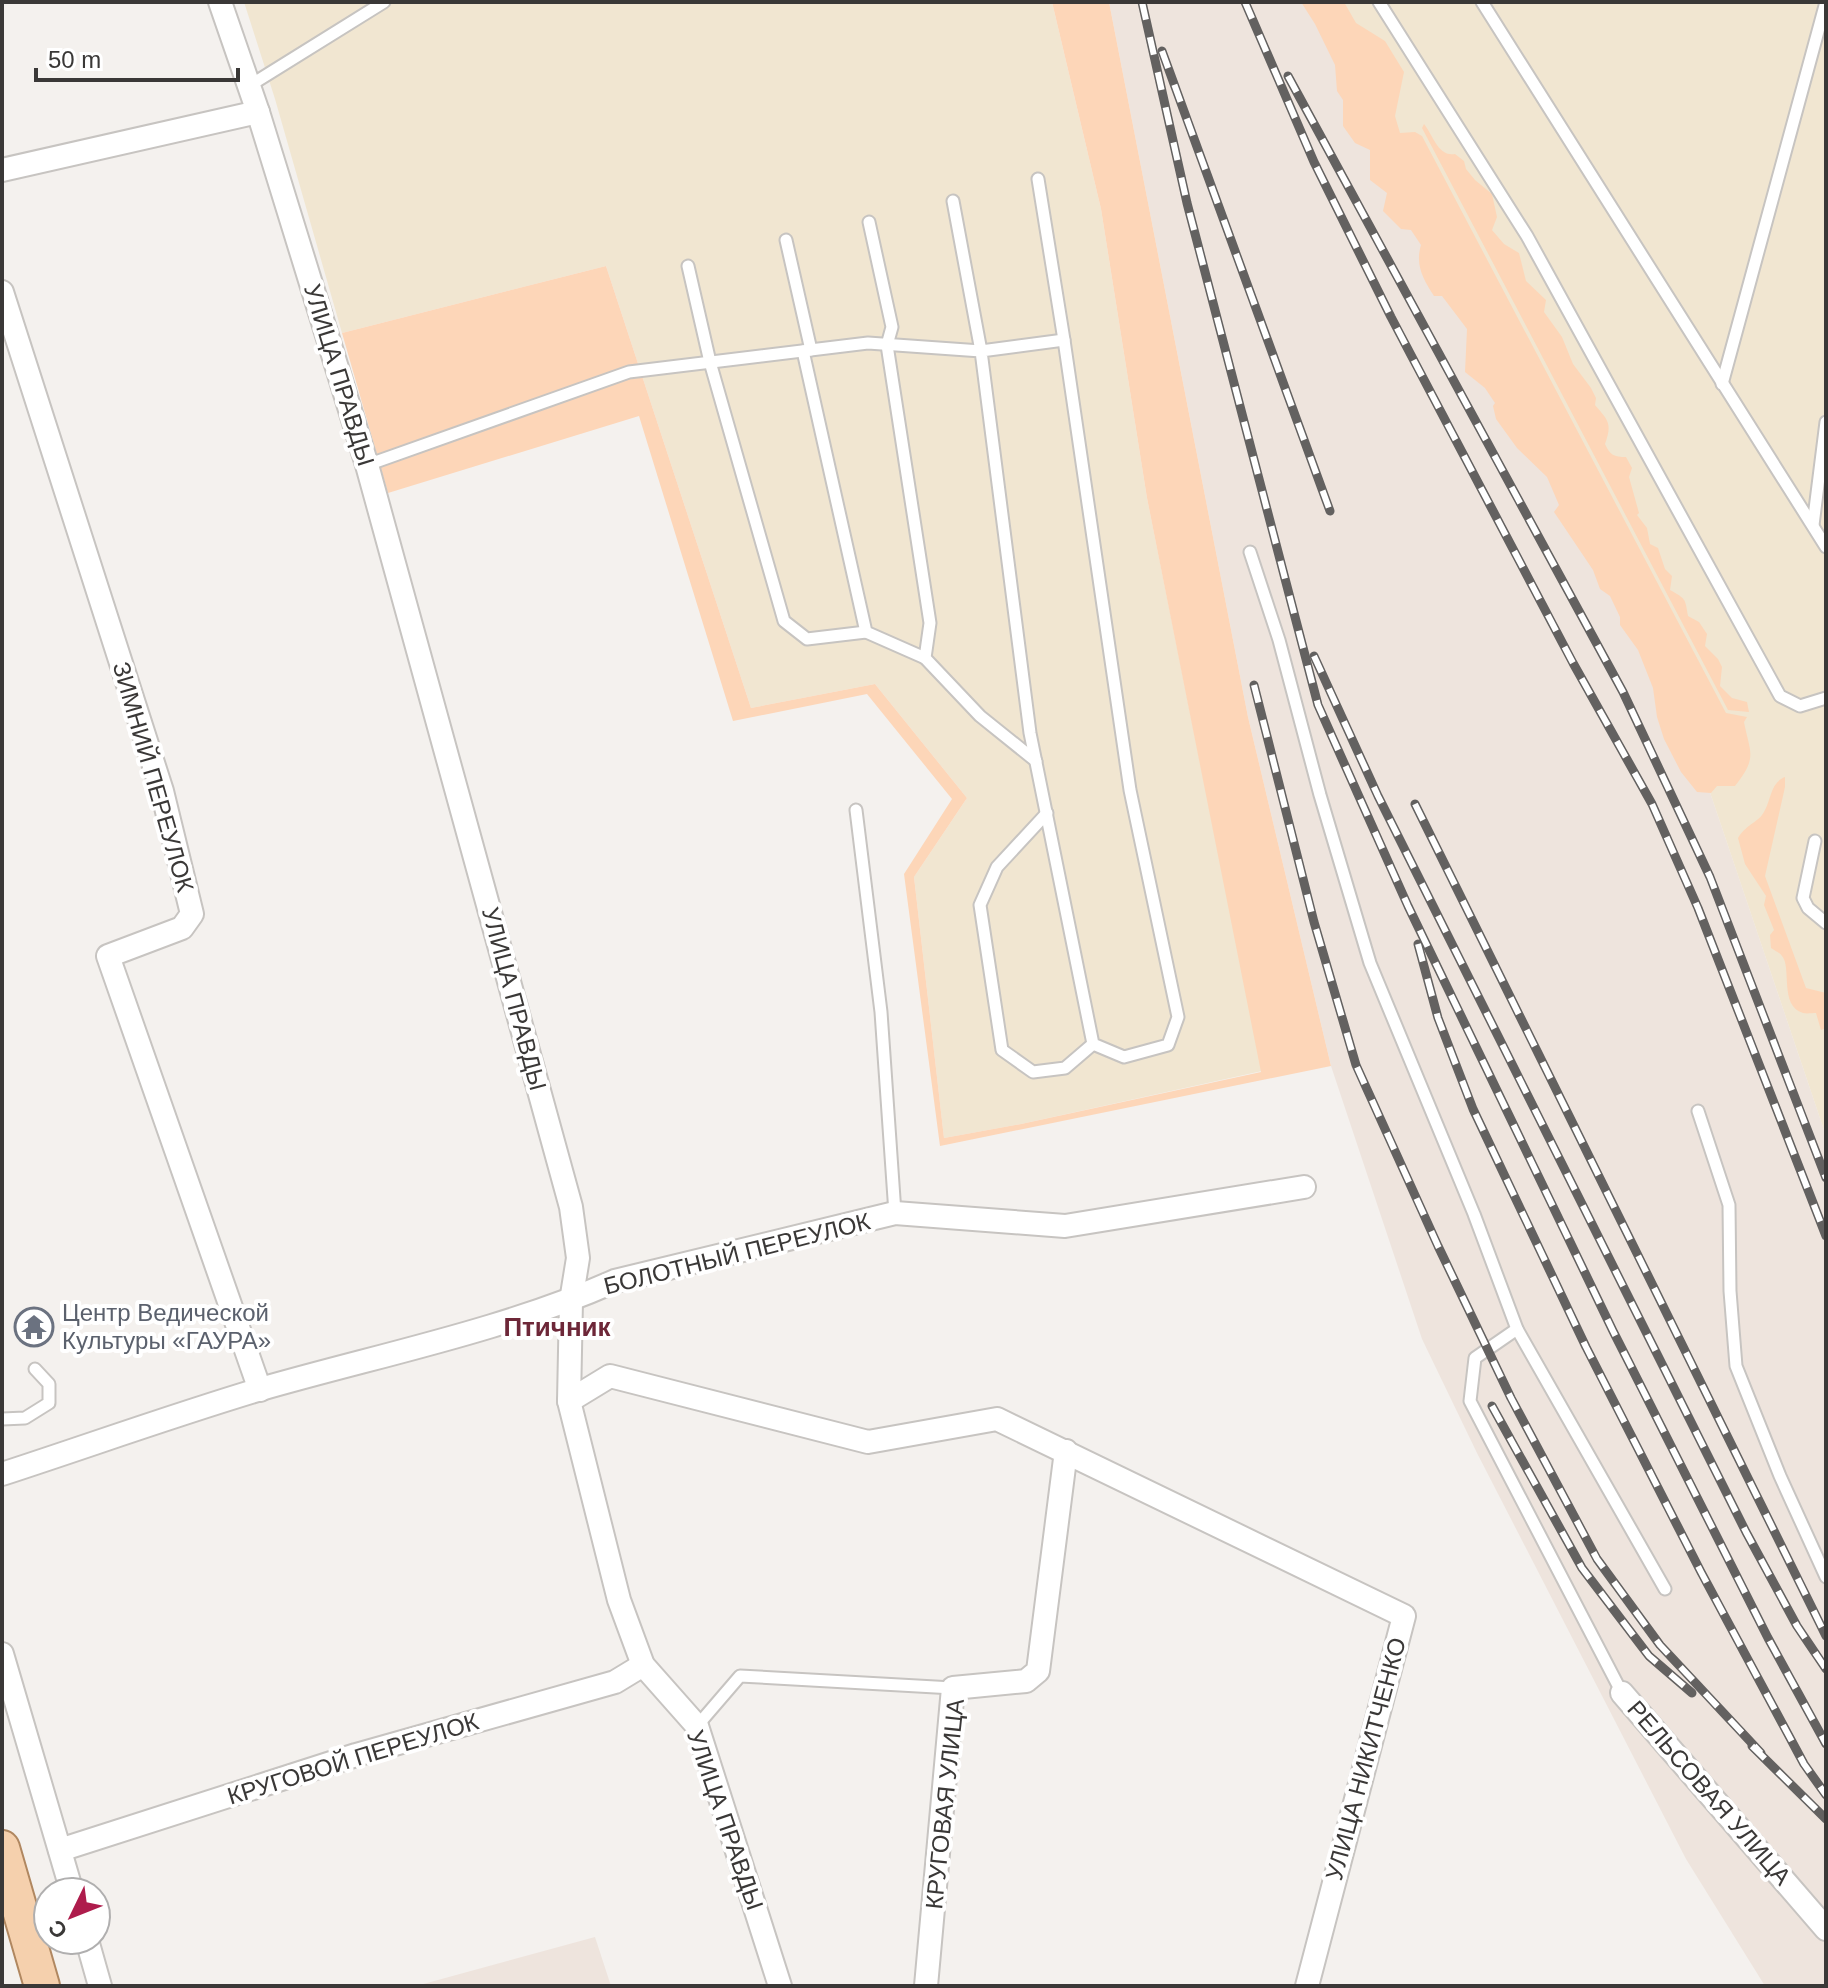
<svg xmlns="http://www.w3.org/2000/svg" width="1828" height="1988" font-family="Helvetica,sans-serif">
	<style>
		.built { fill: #eee4dd }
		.industrial { fill: #f1e6d1 }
		.green { fill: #fdd6b8 }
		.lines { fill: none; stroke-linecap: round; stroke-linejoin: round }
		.lane-casing { stroke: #c7c4c1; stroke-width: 15 }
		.street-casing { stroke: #c7c4c1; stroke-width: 26 }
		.primary-casing { stroke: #b08760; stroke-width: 38 }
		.lane { stroke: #fff; stroke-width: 11 }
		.street { stroke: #fff; stroke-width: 22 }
		.primary { stroke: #f5d0ad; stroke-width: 34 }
		.rail-casing { stroke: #636160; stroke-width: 9 }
		.rail { stroke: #fff; stroke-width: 6; stroke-dasharray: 18; stroke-linecap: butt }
		.labels { text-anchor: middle; stroke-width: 8; stroke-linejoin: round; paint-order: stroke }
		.street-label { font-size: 24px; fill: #3a3837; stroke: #fff }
		.worship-label { font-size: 24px; fill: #5b616d; stroke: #fff; text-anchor: start }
		.neighbourhood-label { font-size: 26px; font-weight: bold; fill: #6d2738; stroke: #fff }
	</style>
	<rect width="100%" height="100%" fill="#f4f1ee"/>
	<!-- built -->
	<g class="built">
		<polygon points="1109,2 1308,2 1691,736 1826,1136 1826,1986 1765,1986 1686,1859 1477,1453 1422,1339 1331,1066 1248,717"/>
		<polygon points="595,1937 611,1986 416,1986"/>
	</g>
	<!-- industrial -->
	<g class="industrial">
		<polygon points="244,2 1052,2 1101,209 1147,498 1262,1071 1021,1124 944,1138 914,877 967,798 875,684 751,708 606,266 342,333 275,99"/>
		<polygon points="1308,2 1826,2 1826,1136 1691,736"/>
	</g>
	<!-- green -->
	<g class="green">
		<polygon points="1052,2 1109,2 1248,717 1331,1066 940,1146 904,874 952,799 867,694 733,721 639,416 388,493 342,333 606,266 751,708 875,684 967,798 914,877 944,1138 1021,1124 1261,1072 1147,498 1101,209"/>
		<path d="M 1301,2 L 1344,2 L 1356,23 L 1385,41 L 1404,72 L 1395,116 L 1400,133 L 1415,132 L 1422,136 L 1726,713 L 1747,717 L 1744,722 C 1750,753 1758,757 1735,786 L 1717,786 L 1711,793 L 1697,792 L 1681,772 L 1664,739 L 1657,717 L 1653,688 L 1638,650 L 1620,625 L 1620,617 L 1610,596 L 1600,589 L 1593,570 L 1554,512 L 1559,505 L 1547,477 L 1517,448 L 1496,419 L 1493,406 L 1495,403 L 1485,388 L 1465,372 L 1467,329 L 1442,296 L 1434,296 C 1423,279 1415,265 1421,245 L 1411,230 L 1401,229 L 1383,211 L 1387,193 L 1370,180 L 1370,150 L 1355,143 L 1343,126 L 1343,100 L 1337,91 L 1335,65 L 1315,24 Z"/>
		<path d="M 1424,124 C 1433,135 1438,157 1455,154 L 1464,161 L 1466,169 L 1475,180 L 1492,194 L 1497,217 L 1492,230 L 1504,244 L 1519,253 L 1526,281 L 1546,300 L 1544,312 L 1562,337 L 1573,364 L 1591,388 L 1596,398 L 1595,405 C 1609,421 1612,424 1605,444 C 1610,455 1614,457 1626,457 L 1632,468 L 1629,477 L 1639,513 L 1637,515 L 1647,528 L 1650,544 L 1658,548 L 1665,569 L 1672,576 L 1670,590 C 1686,599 1685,598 1688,616 L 1699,622 L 1707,634 L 1705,646 L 1718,659 L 1722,667 L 1720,686 L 1732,698 L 1747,702 L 1749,712 L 1728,710 L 1422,128 Z"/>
		<path d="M 1785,777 L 1785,787 L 1765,876 L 1806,988 L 1826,993 L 1826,1028 L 1821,1030 L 1816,1013 C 1812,1013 1807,1014 1803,1013 C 1779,1006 1792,967 1782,956 C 1779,952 1775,951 1771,948 L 1770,935 L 1774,930 L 1764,905 L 1766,896 L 1745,864 L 1738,838 C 1747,823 1759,823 1765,810 C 1771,799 1771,782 1785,777 Z"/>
	</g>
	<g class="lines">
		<defs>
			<g id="lane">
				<polyline points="1379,2 1527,236 1780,696 1800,706 1826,698"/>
				<polyline points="1482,2 1826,547"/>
				<polyline points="249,86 384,2"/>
				<polyline points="1038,179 1064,340"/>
				<polyline points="869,222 892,327 887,345 930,623 925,658 980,716 1036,761"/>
				<polyline points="786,240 811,350"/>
				<polyline points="688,266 710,362 784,621 807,639 866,632"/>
				<polyline points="803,351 866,632 925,658"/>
				<polyline points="1722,384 1826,2"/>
				<polyline points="367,465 629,372 868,343 981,351 1064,340 1130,790 1178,1017 1168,1045 1124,1057 1093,1044 1030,733 981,351 953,201"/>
				<polyline points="1813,525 1826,422"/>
				<polyline points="1250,552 1279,640 1320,795 1370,963 1474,1214 1517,1329 1475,1358 1470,1401 1622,1693"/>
				<polyline points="856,810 881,1012 895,1213"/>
				<polyline points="1047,813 997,867 980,905 1002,1050 1033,1072 1065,1068 1093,1044"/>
				<polyline points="1815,841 1803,898 1808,908 1826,923"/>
				<polyline points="1698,1111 1729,1205 1730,1291 1736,1366 1780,1476 1826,1577"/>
				<polyline points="1517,1329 1665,1589"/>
				<polyline points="2,1419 25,1418 49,1403 49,1384 35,1369"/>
				<polyline points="697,1726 740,1676 953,1688"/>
			</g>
			<g id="street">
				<polyline points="220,2 258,112 367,465 571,1207 578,1258 571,1301 569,1401 619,1600 643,1665 697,1726 780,1986"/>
				<polyline points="2,170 258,112"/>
				<polyline points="2,292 162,791 192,914 182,928 108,956 260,1390"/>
				<polyline points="569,1401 610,1376 868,1442 997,1419 1404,1616 1307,1986"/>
				<path d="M 2,1474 C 88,1446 174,1415 261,1389 C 379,1355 502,1331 615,1281 L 895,1213 L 1065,1226 L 1304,1187"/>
				<polyline points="2,1654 72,1892"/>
				<polyline points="1622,1693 1826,1929"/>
				<polyline points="60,1850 356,1755 615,1682 643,1665"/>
				<polyline points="87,1940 100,1986"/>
				<polyline points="926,1986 953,1688 1026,1681 1038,1671 1066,1451"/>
			</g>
			<polyline id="primary" points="2,1848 42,1986"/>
		</defs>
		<!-- lane casing -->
		<use href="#lane" class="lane-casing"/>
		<!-- street casing -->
		<use href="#street" class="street-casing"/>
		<!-- primary casing -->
		<use href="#primary" class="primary-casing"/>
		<!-- lane -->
		<use href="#lane" class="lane"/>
		<!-- street -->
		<use href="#street" class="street"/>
		<!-- primary -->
		<use href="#primary" class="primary"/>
		<defs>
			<g id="rail">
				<polyline points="1142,2 1187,203 1318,705 1408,906 1613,1331 1768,1638 1826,1744"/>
				<polyline points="1245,2 1314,162 1391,317 1573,663 1652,804 1698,908 1826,1236"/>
				<polyline points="1162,51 1330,511"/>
				<polyline points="1288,76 1623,692 1710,877 1826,1178"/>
				<polyline points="1314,656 1378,796 1746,1532 1797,1626 1826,1669"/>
				<polyline points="1254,685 1314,922 1356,1065 1438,1246 1511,1398 1597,1559 1660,1645 1761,1753"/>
				<polyline points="1415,804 1826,1636"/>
				<polyline points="1418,944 1438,1018 1473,1109 1586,1347 1701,1572 1804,1764 1826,1795"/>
				<polyline points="1492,1406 1582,1568 1649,1656 1692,1693"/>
				<polyline points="1752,1746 1826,1819"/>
			</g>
		</defs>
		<!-- rail casing -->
		<use href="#rail" class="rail-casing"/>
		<!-- rail -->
		<use href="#rail" class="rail"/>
	</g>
	<!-- icons -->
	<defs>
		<symbol id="temple-ring" viewBox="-11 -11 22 22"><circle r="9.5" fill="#fff" stroke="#6b7280" stroke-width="1.5"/><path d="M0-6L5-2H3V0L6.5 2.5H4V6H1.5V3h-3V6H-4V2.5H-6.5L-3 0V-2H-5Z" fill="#6b7280"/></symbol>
	</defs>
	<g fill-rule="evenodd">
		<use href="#temple-ring" x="12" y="1305" width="44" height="44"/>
	</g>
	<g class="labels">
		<!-- street labels -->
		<g class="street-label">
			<text transform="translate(339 375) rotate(73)" y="8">УЛИЦА ПРАВДЫ</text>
			<text transform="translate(153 777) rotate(74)" y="8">ЗИМНИЙ ПЕРЕУЛОК</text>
			<text transform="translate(514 999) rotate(75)" y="8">УЛИЦА ПРАВДЫ</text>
			<text transform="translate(737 1254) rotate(-14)" y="8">БОЛОТНЫЙ ПЕРЕУЛОК</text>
			<text transform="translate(353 1759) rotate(-17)" y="8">КРУГОВОЙ ПЕРЕУЛОК</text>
			<text transform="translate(1366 1759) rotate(-75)" y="8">УЛИЦА НИКИТЧЕНКО</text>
			<text transform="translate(1709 1793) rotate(49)" y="8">РЕЛЬСОВАЯ УЛИЦА</text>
			<text transform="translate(945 1804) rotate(-84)" y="8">КРУГОВАЯ УЛИЦА</text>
			<text transform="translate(725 1820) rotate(71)" y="8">УЛИЦА ПРАВДЫ</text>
		</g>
		<!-- worship labels -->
		<g class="worship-label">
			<text x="62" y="1321">Центр Ведической<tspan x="62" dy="28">Культуры «ГАУРА»</tspan></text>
		</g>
		<!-- neighbourhood labels -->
		<g class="neighbourhood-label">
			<text x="557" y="1336">Птичник</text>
		</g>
	</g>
	<!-- border -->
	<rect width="1828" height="1988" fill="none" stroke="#3a3837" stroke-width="8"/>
	<!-- north arrow -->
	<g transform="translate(72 1916) rotate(227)"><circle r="38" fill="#ffffff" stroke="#b0afaf" stroke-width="2"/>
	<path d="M0-6L14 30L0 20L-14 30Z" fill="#ae1c4c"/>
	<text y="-12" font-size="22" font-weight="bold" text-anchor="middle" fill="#3a3837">С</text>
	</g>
	<!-- scale -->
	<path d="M36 68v12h202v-12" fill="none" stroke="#3a3837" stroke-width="4"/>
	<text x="48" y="68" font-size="24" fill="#3a3837" stroke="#ffffff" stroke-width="6" paint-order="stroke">50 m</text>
</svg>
